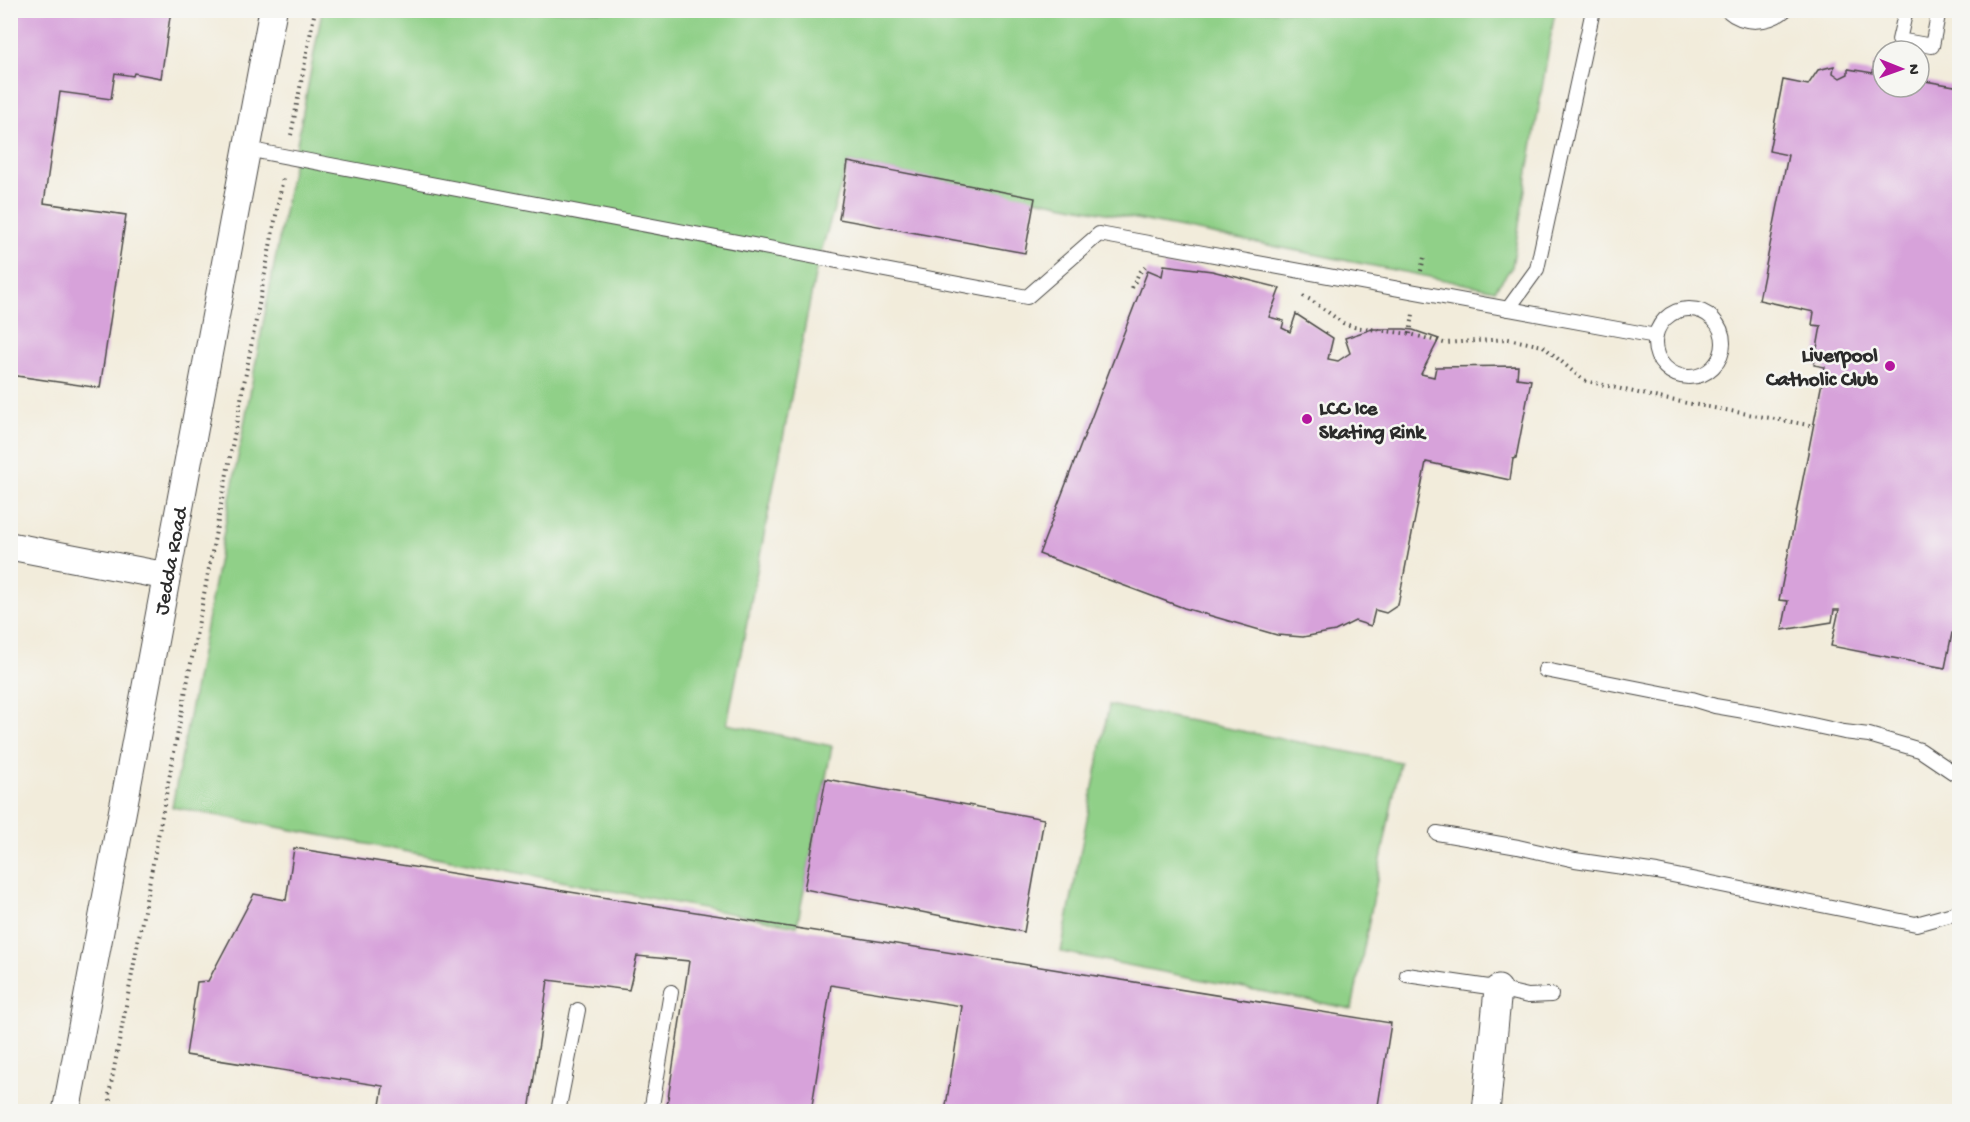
<svg xmlns="http://www.w3.org/2000/svg" width="1970" height="1122" font-family="'Gochi Hand',sans-serif">
	<style>
		.green { fill: #90d088; stroke: #5e7e5a; stroke-width: 1.5 }
		.building { fill: #d7a2da }
		.lines { fill: none; stroke-linecap: round; stroke-linejoin: round }
		.service-casing { stroke: #494845; stroke-width: 16 }
		.minor-casing { stroke: #494845; stroke-width: 29 }
		.path { stroke: #494845; stroke-width: 4; stroke-dasharray: 1.5 4.5; stroke-linecap: butt }
		.service { stroke: #fff; stroke-width: 14 }
		.minor { stroke: #fff; stroke-width: 27 }
		.poi-dot { fill: #b5179e; stroke: #f6f6f2; stroke-width: 2 }
		.labels { text-anchor: middle; stroke-width: 5; stroke-linejoin: round; paint-order: stroke }
		.poi-label { font-size: 21px; font-weight: bold; fill: #2b2b2b; stroke: #f6f6f2; text-anchor: end }
		.street-label { font-size: 21px; fill: #2b2b2b; stroke: #f6f6f2 }
	</style>
	<rect width="100%" height="100%" fill="#f6f6f2"/>
	<filter id="ink" filterUnits="userSpaceOnUse"><feTurbulence type="fractalNoise" baseFrequency=".0167" numOctaves="2"/><feDisplacementMap in="SourceGraphic" scale="12" xChannelSelector="R" yChannelSelector="G"/><feConvolveMatrix kernelMatrix="1 2 1 2 8 2 1 2 1" color-interpolation-filters="sRGB"/></filter>
	<filter id="wash" filterUnits="userSpaceOnUse"><feTurbulence type="fractalNoise" baseFrequency=".008" numOctaves="4" result="noise"/><feDisplacementMap in="SourceGraphic" scale="24" xChannelSelector="R" yChannelSelector="G"/><feGaussianBlur stdDeviation="1.35" result="paint"/><feColorMatrix in="noise" values="0 0 0 0 0 0 0 0 0 0 0 0 0 0 0 0 0 1.4 0 .05"/><feComposite in="paint" operator="in"/></filter>
	<g filter="url(#wash)">
		<rect width="100%" height="100%" fill="#f2ecdb"/>
		<!-- green -->
		<g class="green">
			<polygon points="322,11 1555,11 1512,267 1495,290 848,162 817,265 727,724 832,746 797,926 172,807"/>
			<polygon points="1109,705 1400,762 1352,1009 1061,952"/>
		</g>
		<g id="blocks">
			<!-- building -->
			<g class="building">
				<polygon points="10,10 171,10 161,78 134,73 133,76 115,73 111,99 60,92 44,203 126,215 100,388 10,375"/>
				<polygon points="1874,63 1883,65 1883,87 1919,87 1919,80 1960,87 1960,634 1952,633 1945,668 1831,646 1839,610 1834,610 1832,622 1782,630 1788,601 1779,600 1825,367 1814,365 1821,326 1812,325 1814,312 1759,300 1788,155 1769,151 1783,80 1808,85 1818,70 1834,66 1833,73 1840,78 1848,74 1848,69 1873,73"/>
				<polygon points="848,162 1035,198 1025,253 839,219"/>
				<polygon points="1164,265 1212,271 1280,288 1269,317 1284,321 1282,328 1290,332 1296,314 1333,338 1328,359 1338,361 1350,353 1345,338 1372,329 1404,329 1413,330 1439,339 1421,374 1434,377 1436,367 1518,366 1517,378 1531,380 1516,458 1513,459 1510,480 1426,462 1398,605 1386,613 1375,610 1371,626 1355,621 1335,631 1303,637 1277,635 1184,608 1039,554 1148,270 1162,276"/>
				<polygon points="826,779 1044,819 1024,932 804,889"/>
				<polygon points="294,848 1391,1023 1377,1112 945,1112 962,1006 831,985 811,1112 666,1112 689,961 637,956 629,990 548,980 529,1112 379,1112 383,1086 186,1055 197,982 208,981 254,894 286,900"/>
			</g>
		</g>
	</g>
	<g filter="url(#ink)">
		<use href="#blocks" fill-opacity="0" stroke="#494845" stroke-width="1.5"/>
		<g class="lines">
			<defs>
				<g id="service">
					<path d="M 1727,10 C 1744,25 1768,24 1785,10"/>
					<polyline points="1906,10 1899,40 1932,46 1939,10"/>
					<polyline points="246,149 1027,297 1099,234 1656,336"/>
					<polyline points="1508,309 1537,269 1593,10"/>
					<circle cx="1689" cy="343" r="34"/>
					<polyline points="1545,670 1692,699 1715,706 1762,714 1844,732 1869,735 1920,750 1960,777"/>
					<polyline points="1437,833 1518,847 1575,860 1657,872 1916,924 1960,912"/>
					<polyline points="1407,975 1489,987 1528,996 1551,995"/>
					<polyline points="558,1112 578,1010"/>
					<polyline points="651,1112 671,992"/>
				</g>
				<g id="minor">
					<polyline points="10,546 166,576"/>
					<path id="s1" d="M 66,1112 L 273,10"/>
					<polyline points="1486,1112 1498,989"/>
				</g>
			</defs>
			<!-- service casing -->
			<use href="#service" class="service-casing"/>
			<!-- minor casing -->
			<use href="#minor" class="minor-casing"/>
			<!-- path -->
			<g class="path">
				<polyline points="291,135 315,10"/>
				<polyline points="1421,271 1424,257"/>
				<polyline points="1132,288 1139,273 1146,266"/>
				<polyline points="1303,296 1311,300 1343,323 1354,327 1410,334 1444,343 1508,339 1543,346 1583,380 1659,398 1814,426"/>
				<polyline points="1410,334 1413,314"/>
				<polyline points="113,1112 109,1095 283,178"/>
			</g>
			<!-- service -->
			<use href="#service" class="service"/>
			<!-- minor -->
			<use href="#minor" class="minor"/>
		</g>
	</g>
	<!-- markers -->
	<g class="poi-dot">
		<circle cx="1890" cy="366" r="6"/>
		<circle cx="1307" cy="419" r="6"/>
	</g>
	<g class="labels">
		<!-- poi labels -->
		<g class="poi-label">
			<text x="1878" y="361">Liverpool<tspan x="1878" dy="24">Catholic Club</tspan></text>
			<text x="1319" y="414" text-anchor="start">LCC Ice<tspan x="1319" dy="24">Skating Rink</tspan></text>
		</g>
		<!-- street labels -->
		<g class="street-label">
			<text dy="7" stroke="none"><textPath href="#s1" startOffset="561">Jedda Road</textPath></text>
		</g>
	</g>
	<!-- margin -->
	<rect width="1970" height="1122" fill="none" stroke="#f6f6f2" stroke-width="36"/>
	<!-- north arrow -->
	<g transform="translate(1901 69) rotate(91)"><circle r="28" fill="#f6f6f2" stroke="#a5a5a2" stroke-width="1.5"/>
	<path d="M0-4.5L10 22L0 15L-10 22Z" fill="#b5179e"/>
	<text y="-9" font-size="16" font-weight="bold" text-anchor="middle" fill="#2b2b2b">N</text>
	</g>
</svg>
